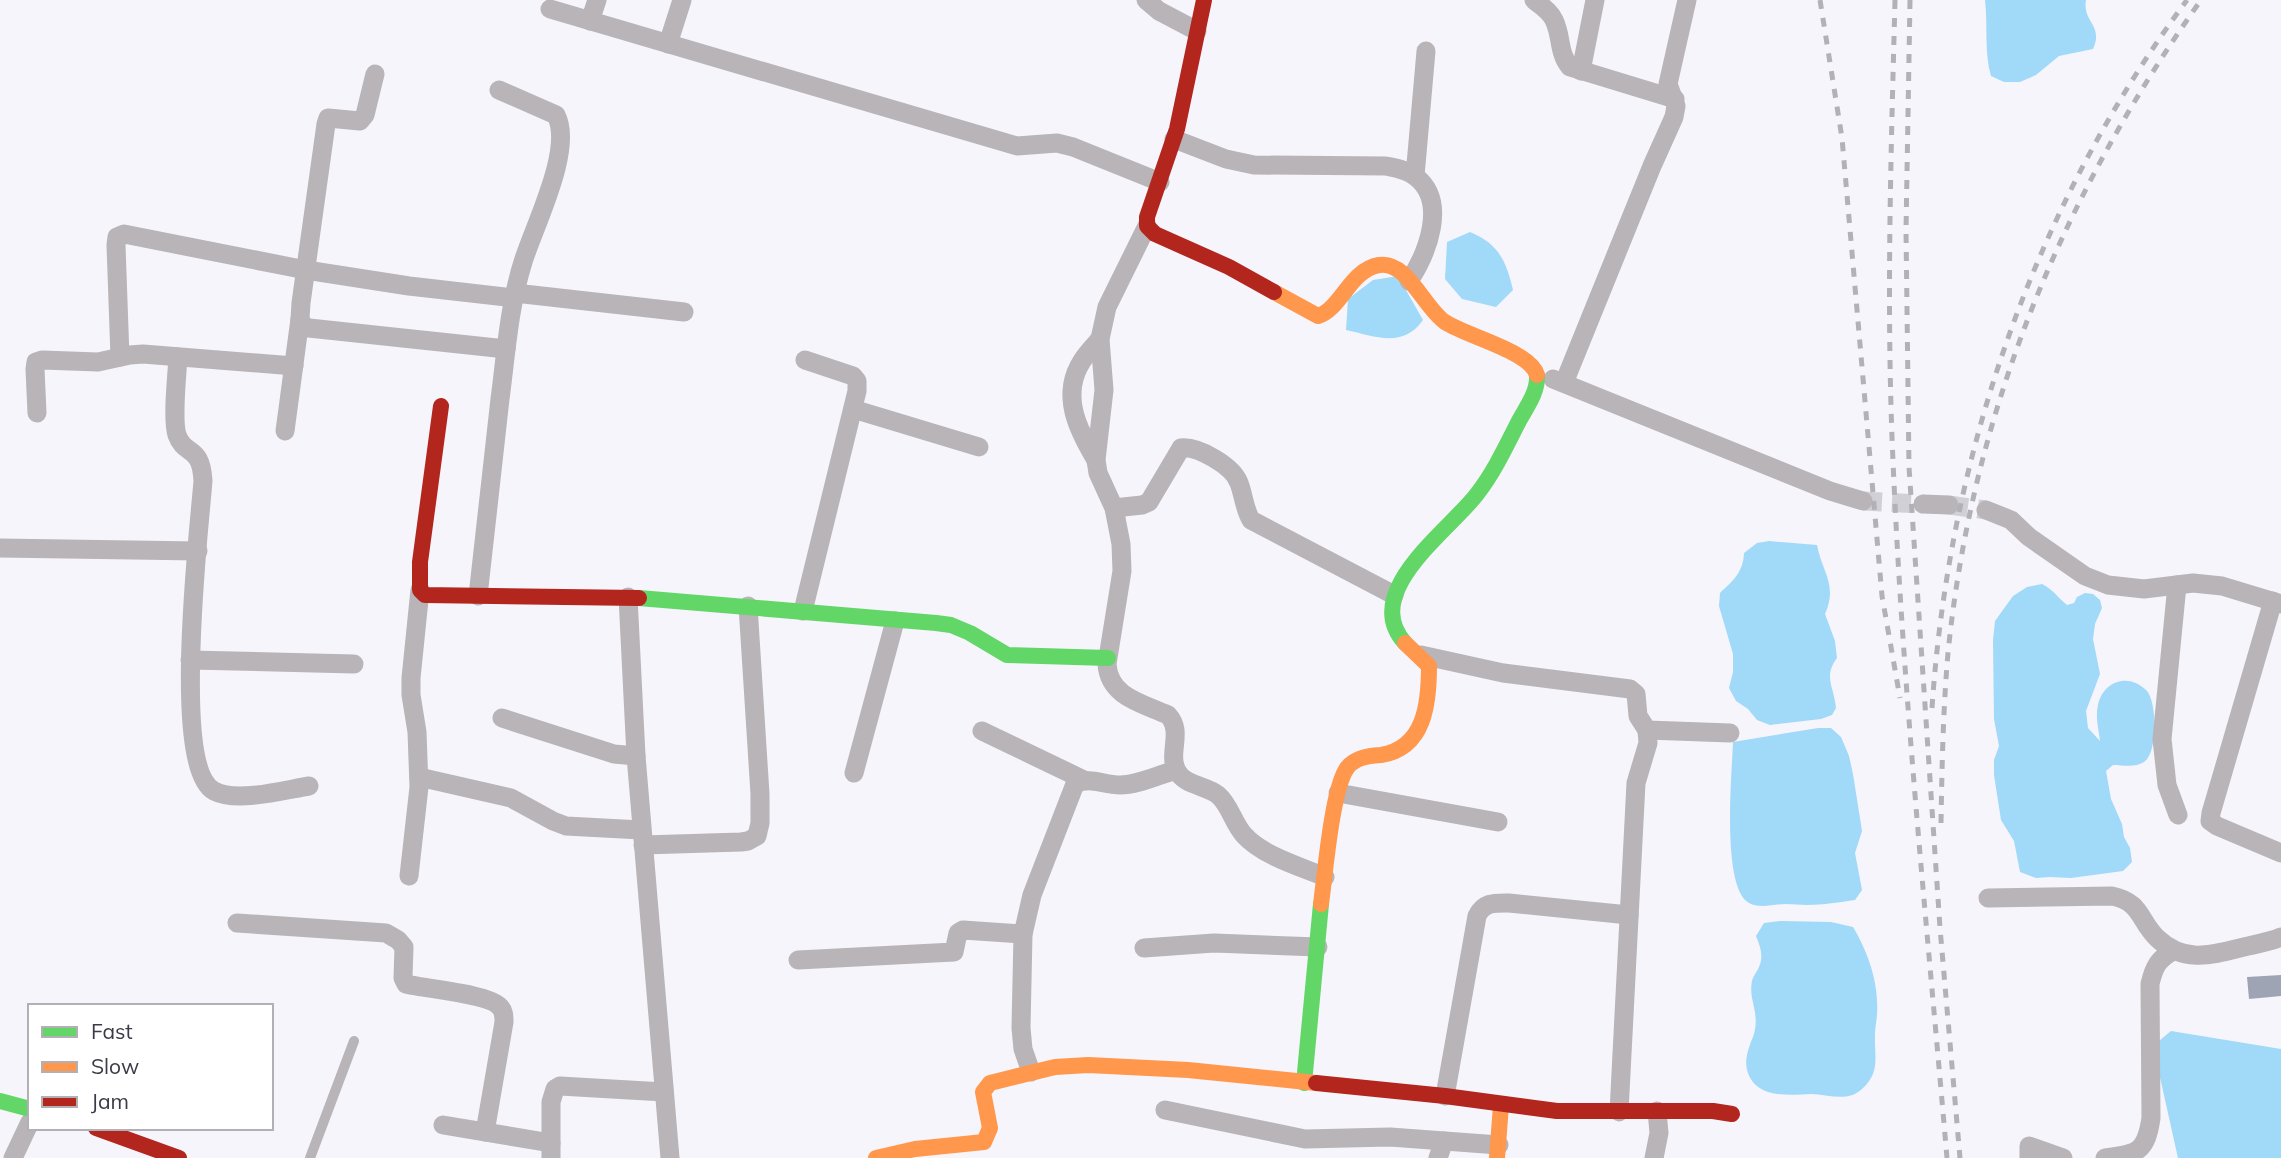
<svg xmlns="http://www.w3.org/2000/svg" width="2281" height="1158" font-family="Mulish,sans-serif">
	<style>
		.water { fill: #a1d9f9 }
		.building { fill: #9fa4b5 }
		.lines { fill: none; stroke-linecap: round; stroke-linejoin: round }
		.street-tunnel { stroke: #d1d0d7; stroke-width: 19; stroke-dasharray: 19 10; stroke-linecap: butt }
		.lane { stroke: #b8b4b8; stroke-width: 10 }
		.street { stroke: #b8b4b8; stroke-width: 19 }
		.fast { stroke: #63d668; stroke-width: 16 }
		.slow { stroke: #ff974d; stroke-width: 16 }
		.jam { stroke: #b3261e; stroke-width: 16 }
		.rail { stroke: #b2b1b5; stroke-width: 5; stroke-dasharray: 9 9; stroke-linecap: butt }
	</style>
	<rect width="100%" height="100%" fill="#f6f5fb"/>
	<!-- water -->
	<g class="water">
		<path d="M 1985,0 L 2086,0 C 2082,22 2104,25 2093,49 L 2059,56 L 2036,75 L 2020,82 L 2004,82 L 1991,76 C 1984,52 1988,26 1985,0 Z"/>
		<path d="M 1470,232 C 1499,244 1506,261 1513,290 L 1496,307 L 1462,299 L 1445,279 L 1447,242 Z"/>
		<path d="M 1398,276 L 1423,320 C 1403,349 1374,336 1346,330 L 1348,299 L 1373,280 Z"/>
		<path d="M 1769,541 L 1817,545 C 1822,572 1838,585 1825,614 L 1835,641 L 1837,658 C 1823,677 1834,686 1836,708 L 1832,715 L 1821,719 L 1770,725 L 1757,720 L 1748,709 L 1736,701 L 1729,688 L 1733,672 L 1733,654 L 1719,606 L 1720,593 C 1734,580 1743,572 1744,553 L 1757,543 Z"/>
		<path d="M 2042,584 C 2054,590 2057,597 2067,605 L 2074,603 L 2077,597 L 2085,593 L 2093,594 L 2100,600 L 2102,608 L 2095,624 L 2093,639 L 2100,674 L 2086,711 L 2088,728 L 2100,741 C 2099,731 2095,717 2098,705 C 2103,681 2129,672 2147,691 C 2157,703 2158,753 2144,762 C 2135,768 2123,765 2113,765 L 2106,771 L 2111,799 L 2122,824 L 2124,837 L 2130,848 L 2132,862 L 2123,871 L 2071,878 L 2050,877 L 2036,878 L 2020,872 L 2014,841 L 2001,820 L 1994,775 L 1994,760 L 1999,746 L 1994,719 L 1993,640 L 1995,621 L 2013,596 L 2027,587 Z"/>
		<path d="M 1818,728 L 1831,728 L 1841,737 L 1849,756 L 1853,774 L 1862,831 L 1855,853 L 1862,890 L 1855,900 C 1840,902 1823,905 1807,905 C 1800,905 1793,904 1786,904 C 1774,904 1760,909 1749,903 C 1721,887 1732,773 1733,742 Z"/>
		<path d="M 1781,921 L 1831,922 L 1853,927 C 1868,952 1879,983 1877,1013 C 1877,1020 1875,1027 1875,1034 C 1874,1056 1881,1072 1862,1089 C 1847,1103 1828,1094 1811,1094 C 1788,1095 1755,1099 1747,1070 C 1744,1057 1750,1045 1754,1034 C 1760,1012 1748,999 1752,981 C 1753,976 1757,972 1759,967 C 1764,956 1760,946 1756,936 L 1764,923 Z"/>
		<polygon points="2171,1031 2281,1049 2281,1158 2178,1158 2153,1046"/>
	</g>
	<!-- building -->
	<polygon class="building" points="2281,975 2281,996 2249,999 2247,977"/>
	<g class="lines">
		<!-- street-tunnel -->
		<g class="street-tunnel">
			<polyline points="1863,501 1923,504"/>
			<polyline points="1949,505 1986,510"/>
		</g>
		<!-- lane -->
		<polyline class="lane" points="310,1158 354,1041"/>
		<!-- street -->
		<g class="street">
			<polyline points="1146,0 1159,11 1197,31"/>
			<path d="M 1534,0 C 1541,6 1550,11 1554,20 C 1562,36 1558,53 1570,67 L 1675,99"/>
			<polyline points="550,9 1017,146 1057,143 1073,147 1160,182"/>
			<polyline points="590,21 597,0"/>
			<polyline points="668,44 682,0"/>
			<polyline points="1581,71 1595,0"/>
			<polyline points="375,74 365,115 360,121 328,118 326,124 301,303 300,319 302,325 309,328 506,349"/>
			<path d="M 1174,139 L 1226,159 L 1254,165 L 1386,166 C 1396,168 1408,170 1416,177 C 1448,202 1427,254 1409,281"/>
			<polyline points="1415,176 1426,51"/>
			<path d="M 1147,226 L 1107,307 L 1100,339 L 1104,390 L 1096,460 L 1098,473 L 1114,508 L 1121,544 L 1122,571 L 1107,664 C 1109,697 1142,703 1168,715 C 1184,732 1167,753 1177,771 C 1185,786 1206,785 1218,795 C 1230,805 1233,823 1244,835 C 1263,856 1299,866 1325,877"/>
			<polyline points="515,293 684,312"/>
			<polyline points="120,357 116,245 117,237 124,234 306,270 409,286 514,298"/>
			<path d="M 178,357 C 177,376 172,419 177,435 C 185,457 201,444 203,481 C 199,531 171,767 214,791 C 237,803 284,790 309,786"/>
			<polyline points="1553,379 1830,491 1863,501"/>
			<polyline points="1564,383 1652,166 1674,117 1676,106 1668,84 1687,0"/>
			<polyline points="853,409 979,447"/>
			<polyline points="37,413 35,369 36,362 42,360 98,362 130,355 143,354 294,366"/>
			<polyline points="285,431 300,319"/>
			<path d="M 1096,460 C 1078,430 1060,395 1082,361 C 1087,353 1094,346 1100,339"/>
			<polyline points="1923,504 1949,505"/>
			<path d="M 1114,508 L 1142,505 L 1149,502 L 1181,448 C 1198,446 1233,466 1239,483 C 1244,496 1244,508 1251,520 L 1394,595"/>
			<polyline points="1986,510 2011,520 2029,537 2085,576 2108,585 2144,589 2193,583 2222,586 2281,604"/>
			<polyline points="0,548 198,551"/>
			<polyline points="2177,585 2162,739 2167,785 2178,815"/>
			<path d="M 478,596 C 485,530 493,465 500,399 C 506,354 509,306 523,262 C 534,226 574,149 556,115 L 499,90"/>
			<polyline points="628,597 636,756 670,1158"/>
			<polyline points="2273,601 2211,813 2210,821 2217,826 2281,853"/>
			<polyline points="803,611 857,391 857,381 853,376 805,360"/>
			<polyline points="1421,655 1503,673 1630,689 1636,694 1638,716 1647,730 1730,733"/>
			<polyline points="190,660 354,664"/>
			<polyline points="502,718 614,754 636,756"/>
			<polyline points="982,731 1084,780"/>
			<polyline points="854,773 895,621"/>
			<polyline points="419,777 511,798 553,821 566,826 641,830"/>
			<polyline points="1338,793 1498,822"/>
			<polyline points="643,845 741,842 748,841 757,836 760,823 760,794 748,606"/>
			<polyline points="409,876 419,787 417,732 411,695 411,678 420,590"/>
			<path d="M 1988,898 L 2112,896 C 2142,902 2139,921 2157,938 C 2184,964 2212,955 2244,947 C 2256,944 2270,942 2281,937"/>
			<path d="M 237,923 L 386,933 L 398,940 L 404,947 L 403,978 L 406,984 C 426,989 488,994 499,1006 C 504,1010 504,1016 504,1022 L 485,1132"/>
			<polyline points="1144,948 1214,943 1318,947"/>
			<polyline points="798,960 954,952 958,933 963,930 1023,934"/>
			<path d="M 1031,1072 L 1023,1049 L 1021,1028 L 1023,934 L 1032,895 L 1075,784 C 1090,776 1103,785 1120,785 C 1138,785 1158,775 1176,770"/>
			<path d="M 1445,1096 L 1477,916 C 1484,902 1494,903 1509,903 L 1629,915"/>
			<polyline points="1165,1110 1305,1139 1390,1137 1499,1145"/>
			<polyline points="1619,1112 1636,783 1648,743 1647,730"/>
			<polyline points="443,1125 551,1143"/>
			<polyline points="13,1158 30,1122"/>
			<polyline points="551,1158 551,1102 555,1089 560,1086 664,1092"/>
			<polyline points="1438,1158 1444,1141"/>
			<polyline points="1654,1158 1659,1133 1657,1111"/>
			<polyline points="2029,1158 2029,1146 2063,1158"/>
			<path d="M 2105,1158 C 2138,1154 2146,1152 2151,1118 L 2150,984 C 2154,967 2158,959 2173,951"/>
		</g>
		<!-- fast -->
		<g class="fast">
			<polyline points="639,598 936,623 951,625 970,633 1007,655 1108,658"/>
			<path d="M 1405,643 C 1359,592 1450,530 1477,494 C 1495,471 1507,444 1520,419 C 1528,405 1538,391 1537,375"/>
			<polyline points="1304,1083 1321,904"/>
			<polyline points="0,1101 30,1109"/>
		</g>
		<!-- slow -->
		<g class="slow">
			<path d="M 1274,292 L 1318,316 C 1341,309 1350,270 1379,265 C 1407,260 1424,308 1445,322 C 1468,337 1530,351 1537,375"/>
			<path d="M 1321,904 C 1325,875 1332,789 1347,768 C 1355,757 1369,756 1381,755 C 1425,748 1429,703 1429,666 L 1405,643"/>
			<polyline points="876,1158 915,1149 984,1142 990,1128 983,1092 990,1083 1055,1067 1088,1065 1188,1070 1316,1083"/>
			<polyline points="1497,1158 1501,1105"/>
		</g>
		<!-- jam -->
		<g class="jam">
			<polyline points="1204,0 1177,129 1147,217 1147,226 1155,234 1229,267 1274,292"/>
			<polyline points="441,406 420,562 420,590 425,595 639,598"/>
			<polyline points="1316,1083 1445,1096 1557,1111 1713,1111 1732,1114"/>
			<polyline points="96,1128 179,1158"/>
		</g>
		<!-- rail -->
		<g class="rail">
			<polyline points="1820,0 1842,138 1882,596 1900,698"/>
			<path d="M 1895,0 C 1891,153 1886,307 1893,461 C 1903,694 1927,926 1947,1158"/>
			<polyline points="1910,0 1906,230 1909,467 1940,928 1960,1158"/>
			<path d="M 1932,708 C 1949,454 2035,205 2187,0"/>
			<path d="M 1941,823 C 1942,766 1943,710 1948,653 C 1972,413 2062,196 2201,0"/>
		</g>
	</g>
	<!-- legend -->
	<rect x="28" y="1004" width="245" height="126" fill="#ffffff" stroke="#b1b0b5" stroke-width="2"/>
	<rect x="42" y="1027" width="35" height="10" fill="#63d668" stroke="#b1b0b5" stroke-width="2"/>
	<text x="91" y="1039" font-size="21" fill="#3d3a46">Fast</text>
	<rect x="42" y="1062" width="35" height="10" fill="#ff974d" stroke="#b1b0b5" stroke-width="2"/>
	<text x="91" y="1074" font-size="21" fill="#3d3a46">Slow</text>
	<rect x="42" y="1097" width="35" height="10" fill="#b3261e" stroke="#b1b0b5" stroke-width="2"/>
	<text x="91" y="1109" font-size="21" fill="#3d3a46">Jam</text>
</svg>
